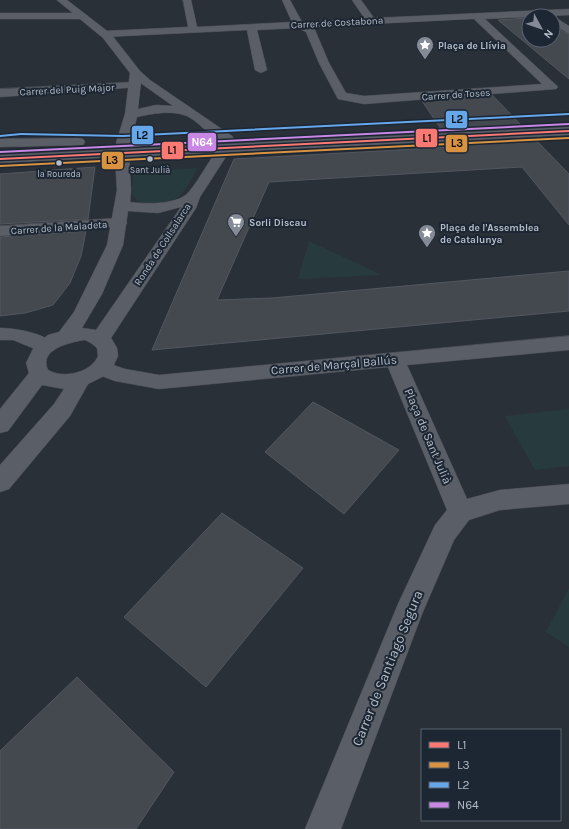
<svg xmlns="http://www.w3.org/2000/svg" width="569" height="829" font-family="Karla,sans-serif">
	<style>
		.green { fill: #273a3e }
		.building { fill: #444950; stroke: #52575f }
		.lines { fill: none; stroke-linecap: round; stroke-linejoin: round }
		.minor-casing { stroke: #484c53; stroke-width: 1 }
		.tertiary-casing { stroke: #484c53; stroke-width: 1 }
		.minor { fill: #5a5e66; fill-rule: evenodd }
		.tertiary { fill: #5a5e66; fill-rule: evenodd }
		.bus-1-casing { stroke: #1d2633; stroke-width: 3 }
		.bus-2-casing { stroke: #1d2633; stroke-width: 3 }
		.bus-3-casing { stroke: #1d2633; stroke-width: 3 }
		.bus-4-casing { stroke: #1d2633; stroke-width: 3 }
		.bus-1 { fill: #fb7973; fill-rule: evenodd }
		.bus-2 { fill: #d89240; fill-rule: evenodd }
		.bus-3 { fill: #66a7ea; fill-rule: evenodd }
		.bus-4 { fill: #c787e3; fill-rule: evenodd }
		.bus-dot { fill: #b4bcc9; stroke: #1d2633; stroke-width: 1.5 }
		.labels { text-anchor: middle; stroke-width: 4; stroke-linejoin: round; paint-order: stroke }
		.far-bus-label { font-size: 9px; fill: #b4bcc9; stroke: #1d2633 }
		.far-street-label { font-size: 10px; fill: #b4bcc9; stroke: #1d2633 }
		.far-poi-label { font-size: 10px; font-weight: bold; fill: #b4bcc9; stroke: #1d2633; text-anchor: start }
		.street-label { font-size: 12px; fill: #b4bcc9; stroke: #1d2633 }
		.near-street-label { font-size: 14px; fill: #b4bcc9; stroke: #1d2633 }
		.line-badge { stroke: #1d2633; stroke-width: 1.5 }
		.badge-label { font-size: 11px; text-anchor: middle; font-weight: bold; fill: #fff }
		.pale-badge-label { font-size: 11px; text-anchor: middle; font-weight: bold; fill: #111 }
	</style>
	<rect width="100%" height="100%" fill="#2a3038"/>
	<!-- green -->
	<g class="green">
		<path d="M 198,168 C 192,177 187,189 179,196 C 168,207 139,209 132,194 L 133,172 Z"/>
		<polygon points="309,241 382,275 298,279"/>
		<polygon points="569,409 569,466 535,470 505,416"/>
		<polygon points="569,588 569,647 546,632"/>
	</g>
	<!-- building -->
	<g class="building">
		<polygon points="529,18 529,40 553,40 553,26 569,35 569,79 498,20"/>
		<polygon points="492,95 524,128 443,132 422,101"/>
		<polygon points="534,138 569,174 569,225 522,167 269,182 217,300 272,298 569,271 569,311 152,350 234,159 453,147 450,142"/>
		<polygon points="95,167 88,219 0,224 0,174"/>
		<polygon points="86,231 81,256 70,283 53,305 25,313 0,316 0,237"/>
		<polygon points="313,402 399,450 344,514 265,452"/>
		<polygon points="222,513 303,568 206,687 124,617"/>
		<polygon points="77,677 174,772 136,829 0,829 0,751"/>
	</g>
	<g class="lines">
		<defs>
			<g id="minor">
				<path d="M 183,0 L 191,0 L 197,27 L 292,22 L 282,0 L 290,0 L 302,22 L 365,19 L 352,0 L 361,0 L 374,18 L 569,9 L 569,15 L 485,19 L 556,85 L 558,87 L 556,89 L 364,104 L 338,99 L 319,63 L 306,32 L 298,28 L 257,30 L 267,70 L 261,73 L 255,70 L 247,30 L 104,37 L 99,34 L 104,31 L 188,27 ZM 474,19 L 542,84 L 364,96 L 346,93 L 329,63 L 315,30 L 312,27 Z"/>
				<polygon points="0,13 83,13 88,16 83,19 0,19"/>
				<polygon points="553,16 569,26 569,34 553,24"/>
				<polygon points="135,82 139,83 141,85 139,87 0,97 0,89"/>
				<polygon points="119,218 125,220 127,223 125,226 0,236 0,226"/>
				<path d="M 0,328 C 14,328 47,333 55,346 L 52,351 L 45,353 L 13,340 L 0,340 Z"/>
				<polygon points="569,336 569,350 407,365 467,499 500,490 569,484 569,504 500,510 469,520 454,540 422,614 341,829 305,829 398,604 435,525 447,510 388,367 159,389 115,381 94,373 91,368 94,363 101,361 125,369 159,375"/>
			</g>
			<g id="tertiary">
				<path d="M 57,0 L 67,0 L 111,34 L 140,71 L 150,80 L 232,136 L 234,139 L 232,142 C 215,146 199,119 184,115 C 169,110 151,114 137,117 L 130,143 L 128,146 L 118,146 L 116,143 L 125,114 L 130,73 L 103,38 ZM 141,83 L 142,84 L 173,106 L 156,105 L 138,109 Z"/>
				<path d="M 569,127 L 569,135 L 229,152 L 200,197 L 196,208 L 111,338 L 117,348 L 118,356 L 112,369 L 106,375 L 88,384 L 70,416 L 9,489 L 0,492 L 0,465 L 54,404 L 64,389 L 42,385 L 8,431 L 0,433 L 0,409 L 29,373 L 26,363 L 35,345 L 48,335 L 59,332 L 74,312 L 107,245 L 117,190 L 115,157 L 0,163 L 0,155 ZM 215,153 C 208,163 195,186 187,194 C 174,205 146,204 130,202 L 131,190 L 129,157 ZM 181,207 L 96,330 L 82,328 L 102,294 L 123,245 L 128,211 L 158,213 ZM 85,340 L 91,343 L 97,348 L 98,356 C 91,373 63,379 48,370 C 38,349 71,342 85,340 Z"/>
				<polygon points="78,138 83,139 85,142 83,145 0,147 0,139"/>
			</g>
		</defs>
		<!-- minor casing -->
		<use href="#minor" class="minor-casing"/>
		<!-- tertiary casing -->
		<use href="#tertiary" class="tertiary-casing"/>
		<!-- minor -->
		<use href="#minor" class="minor"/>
		<!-- tertiary -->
		<use href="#tertiary" class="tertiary"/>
		<defs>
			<polygon id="bus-1" points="569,130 569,132 0,160 0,158"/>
			<polygon id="bus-2" points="569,137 569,139 0,167 0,165"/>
			<polygon id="bus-3" points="569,113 569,115 123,137 21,135 0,137 0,135 21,133 123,135"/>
			<polygon id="bus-4" points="569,123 569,125 0,153 0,151"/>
		</defs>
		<!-- bus-1 casing -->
		<use href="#bus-1" class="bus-1-casing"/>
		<!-- bus-2 casing -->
		<use href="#bus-2" class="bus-2-casing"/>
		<!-- bus-3 casing -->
		<use href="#bus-3" class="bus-3-casing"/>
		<!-- bus-4 casing -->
		<use href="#bus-4" class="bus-4-casing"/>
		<!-- bus-1 -->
		<use href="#bus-1" class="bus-1"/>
		<!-- bus-2 -->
		<use href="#bus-2" class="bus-2"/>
		<!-- bus-3 -->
		<use href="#bus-3" class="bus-3"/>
		<!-- bus-4 -->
		<use href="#bus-4" class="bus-4"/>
	</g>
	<!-- icons -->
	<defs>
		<symbol id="sight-pin" viewBox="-11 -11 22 30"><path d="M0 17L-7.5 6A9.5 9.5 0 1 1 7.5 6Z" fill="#848b96" stroke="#1d2633"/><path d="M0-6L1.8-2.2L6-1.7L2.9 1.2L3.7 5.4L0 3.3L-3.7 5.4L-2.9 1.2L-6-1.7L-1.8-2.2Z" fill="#fff"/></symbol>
		<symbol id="supermarket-pin" viewBox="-11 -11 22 30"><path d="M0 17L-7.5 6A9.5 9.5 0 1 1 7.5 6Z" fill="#848b96" stroke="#1d2633"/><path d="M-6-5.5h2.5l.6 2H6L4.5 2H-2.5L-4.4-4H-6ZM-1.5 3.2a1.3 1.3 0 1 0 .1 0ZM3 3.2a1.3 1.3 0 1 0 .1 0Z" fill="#fff"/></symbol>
	</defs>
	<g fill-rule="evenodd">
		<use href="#sight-pin" x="415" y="35" width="20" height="27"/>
		<use href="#supermarket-pin" x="226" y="212" width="20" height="27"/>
		<use href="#sight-pin" x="417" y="223" width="20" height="27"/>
	</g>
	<!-- markers -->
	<g class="bus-dot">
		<circle cx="150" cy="159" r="3.5"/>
		<circle cx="59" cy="163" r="3.5"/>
	</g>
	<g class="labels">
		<!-- far-bus labels -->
		<g class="far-bus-label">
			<text x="150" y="173">Sant Julià</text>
			<text x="59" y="177">la Roureda</text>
		</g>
		<!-- far-street labels -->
		<g class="far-street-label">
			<text transform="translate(337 22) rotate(-3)" y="4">Carrer de Costabona</text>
			<text transform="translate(67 89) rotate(-3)" y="4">Carrer del Puig Major</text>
			<text transform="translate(456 94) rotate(-4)" y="4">Carrer de Toses</text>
			<text transform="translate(59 227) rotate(-4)" y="4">Carrer de la Maladeta</text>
			<text transform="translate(162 244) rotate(-57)" y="4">Ronda de Collsalarca</text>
		</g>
		<!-- far-poi labels -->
		<g class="far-poi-label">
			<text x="438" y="49">Plaça de Llívia</text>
			<text x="249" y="226">Sorli Discau</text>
			<text x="440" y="231">Plaça de l'Assemblea<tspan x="440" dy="12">de Catalunya</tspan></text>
		</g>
		<!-- street labels -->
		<g class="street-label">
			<text transform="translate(334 365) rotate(-5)" y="4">Carrer de Marçal Ballús</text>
			<text transform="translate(428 436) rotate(67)" y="4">Plaça de Sant Julià</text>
		</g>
		<!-- near-street labels -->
		<g class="near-street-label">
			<text transform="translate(387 668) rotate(-68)" y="5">Carrer de Santiago Segura</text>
		</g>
	</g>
	<g class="line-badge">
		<rect x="445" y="110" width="23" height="19" rx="4" fill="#66a7ea"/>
		<rect x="131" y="125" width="23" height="20" rx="4" fill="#66a7ea"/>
		<rect x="415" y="128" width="23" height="20" rx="4" fill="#fb7973"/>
		<rect x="187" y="132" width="30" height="20" rx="4" fill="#c787e3"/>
		<rect x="445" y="134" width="23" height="19" rx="4" fill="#d89240"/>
		<rect x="161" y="141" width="23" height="19" rx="4" fill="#fb7973"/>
		<rect x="101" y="151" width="23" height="19" rx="4" fill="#d89240"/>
	</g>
	<g class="badge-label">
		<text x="202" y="146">N64</text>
	</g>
	<g class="pale-badge-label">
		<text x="457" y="123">L2</text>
		<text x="142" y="139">L2</text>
		<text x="427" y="142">L1</text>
		<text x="457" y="147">L3</text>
		<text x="172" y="154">L1</text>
		<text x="112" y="164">L3</text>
	</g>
	<!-- legend -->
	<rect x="421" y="729" width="140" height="92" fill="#1d2633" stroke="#59626f"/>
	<rect x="429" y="742" width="20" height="6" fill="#fb7973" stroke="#59626f"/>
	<text x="457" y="749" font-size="12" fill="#b4bcc9">L1</text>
	<rect x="429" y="762" width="20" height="6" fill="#d89240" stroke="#59626f"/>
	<text x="457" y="769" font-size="12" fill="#b4bcc9">L3</text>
	<rect x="429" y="782" width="20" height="6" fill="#66a7ea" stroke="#59626f"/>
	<text x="457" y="789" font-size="12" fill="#b4bcc9">L2</text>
	<rect x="429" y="802" width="20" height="6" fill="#c787e3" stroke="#59626f"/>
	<text x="457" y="809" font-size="12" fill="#b4bcc9">N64</text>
	<!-- north arrow -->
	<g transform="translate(541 28) rotate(130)"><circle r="19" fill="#1d2633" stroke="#59626f"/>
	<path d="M0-3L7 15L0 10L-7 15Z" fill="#848b96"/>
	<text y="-6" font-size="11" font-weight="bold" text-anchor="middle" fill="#b4bcc9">N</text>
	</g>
</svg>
